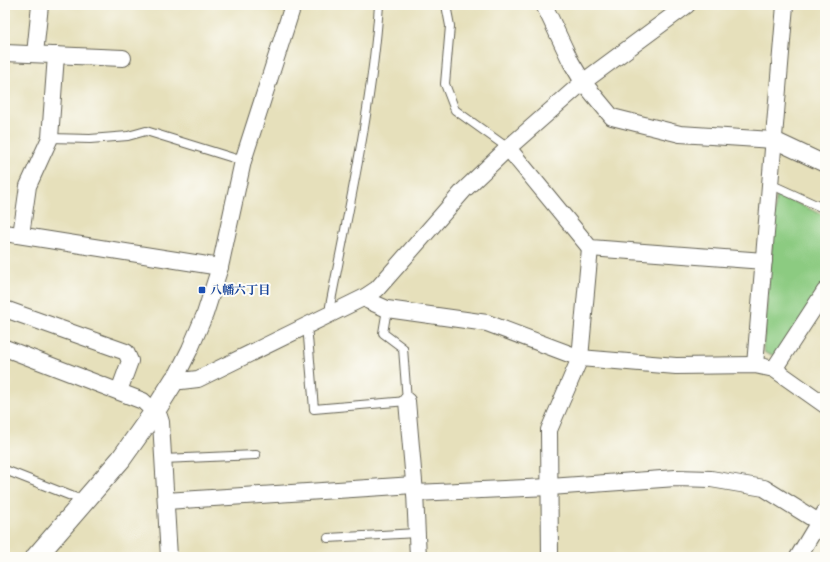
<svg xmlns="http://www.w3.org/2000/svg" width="830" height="562" font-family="'IM FELL French Canon','Noto Serif JP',serif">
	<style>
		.green { fill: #8ccb81; stroke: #54744e }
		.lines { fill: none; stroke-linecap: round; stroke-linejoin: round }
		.service-casing { stroke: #636154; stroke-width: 10 }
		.minor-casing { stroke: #636154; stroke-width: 18 }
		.tertiary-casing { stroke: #636154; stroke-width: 22 }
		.service { stroke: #fff; stroke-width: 8 }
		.minor { stroke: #fff; stroke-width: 16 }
		.tertiary { stroke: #fff; stroke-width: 20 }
		.transit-dot { fill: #1a4fb4; stroke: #fdfcf7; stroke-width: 1.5 }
		.labels { text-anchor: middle; stroke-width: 4; stroke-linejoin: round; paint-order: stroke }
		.transit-label { font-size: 12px; font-weight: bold; fill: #164399; stroke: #fdfcf7; text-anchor: start }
	</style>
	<rect width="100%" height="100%" fill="#fdfcf7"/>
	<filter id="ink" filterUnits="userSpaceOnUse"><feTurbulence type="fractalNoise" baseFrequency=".025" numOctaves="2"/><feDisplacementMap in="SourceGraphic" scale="8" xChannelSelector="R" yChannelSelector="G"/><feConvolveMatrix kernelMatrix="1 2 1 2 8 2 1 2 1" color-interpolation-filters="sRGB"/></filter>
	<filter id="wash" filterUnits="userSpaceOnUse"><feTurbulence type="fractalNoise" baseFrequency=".012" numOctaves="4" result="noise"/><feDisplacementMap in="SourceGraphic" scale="16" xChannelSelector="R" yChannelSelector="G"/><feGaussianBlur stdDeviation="0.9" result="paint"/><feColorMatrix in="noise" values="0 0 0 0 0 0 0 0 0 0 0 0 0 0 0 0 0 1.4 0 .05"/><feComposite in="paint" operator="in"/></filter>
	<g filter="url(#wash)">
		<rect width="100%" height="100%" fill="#e6e0bb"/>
		<!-- green -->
		<polygon class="green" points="779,195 825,216 825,283 779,353 773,355 765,353 763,347 776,197"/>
	</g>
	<g filter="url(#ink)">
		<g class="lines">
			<defs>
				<g id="service">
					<polyline points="446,5 450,26 445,84 455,110 508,148"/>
					<polyline points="50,138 90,139 128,136 146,131 243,161"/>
					<polyline points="770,184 825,209"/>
					<path d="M 330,313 L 330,306 C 349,207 372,107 379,5"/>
					<polyline points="307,325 314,409 407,401 403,348 383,333 387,309"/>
					<polyline points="163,459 256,455"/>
					<polyline points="5,470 84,501"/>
					<polyline points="328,538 417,533"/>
				</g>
				<g id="minor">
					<polyline points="293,5 243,161 220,267 205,314 190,349 175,379 181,381 198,379 365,297 377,289 464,190 508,148 583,82 687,5"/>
					<polyline points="544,5 571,62 583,82 612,117 680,134 774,140 825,164"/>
					<polyline points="5,53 123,58"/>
					<polyline points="35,54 40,5"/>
					<polyline points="508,148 590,248 764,261"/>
					<polyline points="5,233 220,267"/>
					<polyline points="21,235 28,186 50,138 56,55"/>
					<polyline points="365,297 369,301 387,309 487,323 580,358 676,366 755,365 774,369 825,405"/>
					<polyline points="5,309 126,352 130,361 119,391"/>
					<polyline points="5,348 143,401 159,416 161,422 169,557"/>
					<polyline points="755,365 785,5"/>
					<polyline points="774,369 825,291"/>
					<polyline points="407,401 415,493 418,557"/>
					<polyline points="415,493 550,487 676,478 711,479 764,488 825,526"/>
					<polyline points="166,501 414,485"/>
					<polyline points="550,557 549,430 580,358 590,248"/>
					<polyline points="798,557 825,512"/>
				</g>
				<polyline id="tertiary" points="36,557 121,459 155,411 175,379"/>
			</defs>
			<!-- service casing -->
			<use href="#service" class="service-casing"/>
			<!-- minor casing -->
			<use href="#minor" class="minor-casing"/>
			<!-- tertiary casing -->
			<use href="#tertiary" class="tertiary-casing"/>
			<!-- service -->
			<use href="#service" class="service"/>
			<!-- minor -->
			<use href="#minor" class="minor"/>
			<!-- tertiary -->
			<use href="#tertiary" class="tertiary"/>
		</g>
	</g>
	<!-- markers -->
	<rect class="transit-dot" x="198" y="286" width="8" height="8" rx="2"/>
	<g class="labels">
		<!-- transit labels -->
		<g class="transit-label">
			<text x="210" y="294">八幡六丁目</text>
		</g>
	</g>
	<!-- margin -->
	<rect width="830" height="562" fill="none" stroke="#fdfcf7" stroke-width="20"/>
</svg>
